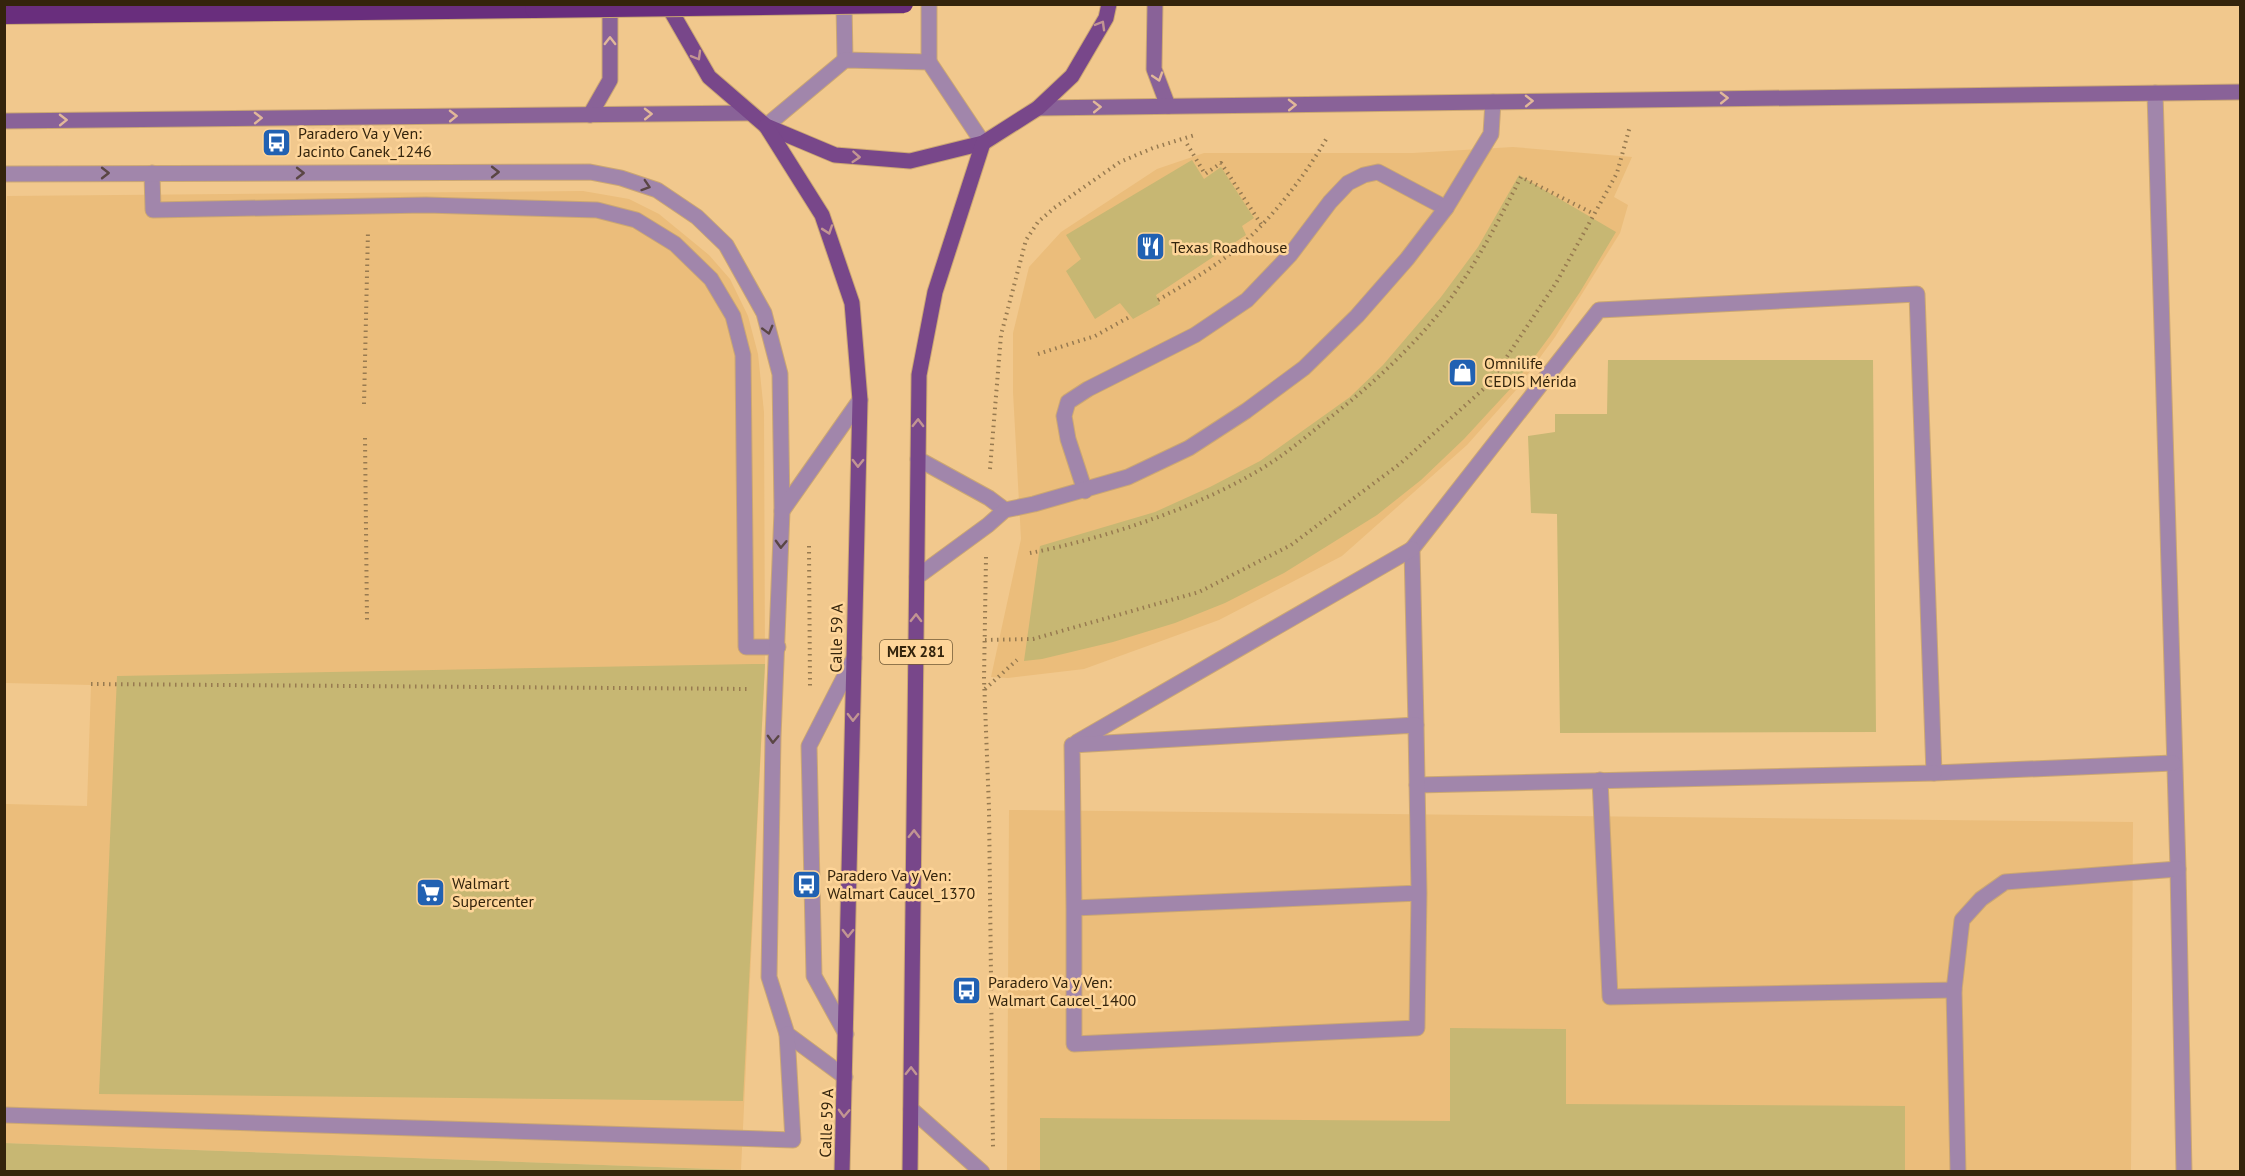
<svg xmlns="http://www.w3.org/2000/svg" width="2245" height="1176" font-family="'PT Sans',sans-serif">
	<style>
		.built { fill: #ebbd7b }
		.building { fill: #c7b773 }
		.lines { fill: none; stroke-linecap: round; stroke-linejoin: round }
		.lane-casing { stroke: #cba773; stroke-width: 17 }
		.secondary-casing { stroke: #cba773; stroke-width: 17 }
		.primary-casing { stroke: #cba773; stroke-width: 17 }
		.highway-casing { stroke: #cba773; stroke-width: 20 }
		.path { stroke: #977a50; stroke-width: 4; stroke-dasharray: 1.5 4.5; stroke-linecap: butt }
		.lane { stroke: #a186ab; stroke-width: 15 }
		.secondary { stroke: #896298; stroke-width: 15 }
		.primary { stroke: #78478a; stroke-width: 15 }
		.highway { stroke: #692e7d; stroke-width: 18 }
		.highway-bridge-casing { stroke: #cba773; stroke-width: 20; stroke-linecap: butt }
		.highway-bridge { stroke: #692e7d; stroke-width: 18 }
		.oneway { stroke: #c29592 }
		.oneway2 { stroke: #e1b899 }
		.oneway3 { stroke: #5a4644 }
		.labels { text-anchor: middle; stroke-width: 5; stroke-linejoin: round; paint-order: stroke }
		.shield { fill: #fed599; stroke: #715936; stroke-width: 1.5 }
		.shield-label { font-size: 15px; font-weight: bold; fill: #34240c }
		.poi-label { font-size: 16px; fill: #34240c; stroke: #fed599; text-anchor: start }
		.street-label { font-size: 16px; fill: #34240c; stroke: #fed599 }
	</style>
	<rect width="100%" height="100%" fill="#f1c88d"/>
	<!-- built -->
	<g class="built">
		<polygon points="1513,147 1632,157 1614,197 1628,205 1620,233 1555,337 1516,390 1467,445 1342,556 1219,620 1084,669 1008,678 991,677 1021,539 1013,392 1013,333 1029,267 1061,232 1157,169 1204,153 1413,153"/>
		<polygon points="583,191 629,199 659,214 709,255 730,279 748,316 758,354 764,412 765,664 741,1170 5,1143 5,804 87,806 91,685 5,683 7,196"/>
		<polygon points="1009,810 2133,822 2131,1171 1007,1172"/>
	</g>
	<!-- building -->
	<g class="building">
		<polygon points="1192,160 1204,179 1221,167 1254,218 1242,226 1246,235 1156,295 1160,304 1133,319 1120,303 1095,319 1066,271 1081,259 1066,235"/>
		<polygon points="1519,175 1616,232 1580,292 1550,336 1512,387 1464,439 1421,480 1377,515 1284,573 1225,603 1175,623 1113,642 1042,659 1024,661 1040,546 1155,512 1210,487 1260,461 1350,397 1383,365 1441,297 1478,247"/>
		<polygon points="1608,360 1873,360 1876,732 1560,733 1557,514 1531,513 1528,436 1555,432 1555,414 1607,414"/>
		<polygon points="753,664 765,664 743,1101 99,1094 117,676"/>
		<polygon points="1450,1028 1566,1029 1566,1104 1905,1106 1905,1172 1040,1172 1040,1118 1450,1121"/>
		<polygon points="4,1143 739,1170 739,1172 4,1172"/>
	</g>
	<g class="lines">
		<defs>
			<g id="lane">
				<polyline points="844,4 845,60"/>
				<polyline points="929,62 929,4"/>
				<polyline points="2155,93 2178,869 2184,1172"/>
				<polyline points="766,126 845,60 929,62 983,143"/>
				<polyline points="152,173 153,210 426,205 597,210 636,220 675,244 711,279 733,316 743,355 746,647 778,647"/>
				<polyline points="4,174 590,172 621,178 657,190 697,217 726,245 764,313 780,374 782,511 773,737 769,977 787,1034 845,1077"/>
				<polyline points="918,459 989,498 1005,510"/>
				<polyline points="1085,491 1068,439 1064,416 1068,402 1088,389 1195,335 1247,300 1290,255 1330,202 1348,183 1364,175 1378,172 1446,208"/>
				<polyline points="782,511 860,400"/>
				<polyline points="917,577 988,525 1005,510 1034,504 1128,477 1189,448 1246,411 1304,368 1357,316 1407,259 1446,208 1491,134 1493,102"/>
				<polyline points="1416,725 1412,549 1599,310 1917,294 1934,773 2173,763"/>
				<polyline points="1077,742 1412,549"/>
				<polyline points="1600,780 1610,997 1954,990"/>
				<polyline points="1417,785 1934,773"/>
				<polyline points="1074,908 1072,745 1416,725 1419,893 1417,1028 1074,1044 1074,908 1419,893"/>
				<polyline points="846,1034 814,976 809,746 854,658"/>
				<polyline points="911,1109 982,1172"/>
				<polyline points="4,1115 793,1140 787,1034"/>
				<polyline points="1958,1172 1954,990 1962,920 1981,899 2005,882 2178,869"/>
			</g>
			<g id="secondary">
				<polyline points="1155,4 1154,69 1168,106"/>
				<polyline points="1038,108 2240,92"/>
				<polyline points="590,115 610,80 610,4"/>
				<polyline points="4,121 749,113"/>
			</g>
			<g id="primary">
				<polyline points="670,4 671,11 709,77 766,126 835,155 910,161 983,143 1038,108 1072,76 1106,18 1109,4"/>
				<polyline points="766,126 822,215 852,303 860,400 842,1172"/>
				<polyline points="910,1172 919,375 935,292 983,143"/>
			</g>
			<polyline id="highway" points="4,15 534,9"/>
		</defs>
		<!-- lane casing -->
		<use href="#lane" class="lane-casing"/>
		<!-- secondary casing -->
		<use href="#secondary" class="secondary-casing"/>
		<!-- primary casing -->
		<use href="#primary" class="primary-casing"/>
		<!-- highway casing -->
		<use href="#highway" class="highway-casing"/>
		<!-- path -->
		<g class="path">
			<polyline points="1187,144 1205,174 1221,163 1261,224"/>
			<path d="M 1158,300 C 1186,284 1214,267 1239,247 C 1274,216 1305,176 1328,136"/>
			<polyline points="1038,354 1095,336 1131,316"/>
			<polyline points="364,404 368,231"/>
			<polyline points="365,438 367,620"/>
			<polyline points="990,469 1001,335 1026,240 1038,222 1054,208 1120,162 1153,148 1195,135"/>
			<polyline points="809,546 810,686"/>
			<path d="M 1030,553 C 1108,538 1213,503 1278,458 C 1295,446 1312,432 1328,419 C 1372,385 1414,346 1448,302 C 1477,263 1499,220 1521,177 L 1594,214"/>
			<polyline points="986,557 984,679 989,808 993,1147"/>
			<polyline points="985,640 1033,639 1199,592 1291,545 1401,463 1488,385 1556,283 1617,173 1630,126"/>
			<polyline points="91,684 750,689"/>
			<polyline points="985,689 1017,660"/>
		</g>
		<!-- lane -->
		<use href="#lane" class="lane"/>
		<!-- secondary -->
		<use href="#secondary" class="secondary"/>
		<!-- primary -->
		<use href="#primary" class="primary"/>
		<!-- highway -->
		<use href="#highway" class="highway"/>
		<defs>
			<polyline id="highway-bridge" points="534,9 904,4"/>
		</defs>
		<!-- highway-bridge casing -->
		<use href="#highway-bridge" class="highway-bridge-casing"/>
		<!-- highway-bridge -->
		<use href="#highway-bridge" class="highway-bridge"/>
	</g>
	<!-- one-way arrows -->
	<defs><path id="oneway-chevron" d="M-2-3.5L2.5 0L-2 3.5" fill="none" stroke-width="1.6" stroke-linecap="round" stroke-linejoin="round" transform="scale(1.5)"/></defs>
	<g class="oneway">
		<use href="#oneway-chevron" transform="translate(1101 25) rotate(-60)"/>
		<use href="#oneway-chevron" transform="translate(697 56) rotate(60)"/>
		<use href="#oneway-chevron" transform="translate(856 157) rotate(4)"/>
		<use href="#oneway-chevron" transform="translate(828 230) rotate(71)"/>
		<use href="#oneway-chevron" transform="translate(918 423) rotate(-89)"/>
		<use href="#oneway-chevron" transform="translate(858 463) rotate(91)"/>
		<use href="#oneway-chevron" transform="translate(916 618) rotate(-89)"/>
		<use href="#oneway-chevron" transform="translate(853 717) rotate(91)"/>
		<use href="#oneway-chevron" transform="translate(914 834) rotate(-89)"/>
		<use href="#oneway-chevron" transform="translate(848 933) rotate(91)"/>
		<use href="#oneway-chevron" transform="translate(911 1071) rotate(-89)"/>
		<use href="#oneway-chevron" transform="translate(844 1113) rotate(92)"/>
	</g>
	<g class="oneway2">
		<use href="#oneway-chevron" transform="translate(610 41) rotate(-90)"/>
		<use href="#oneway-chevron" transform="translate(1158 77) rotate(72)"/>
		<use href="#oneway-chevron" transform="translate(1724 98) rotate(-1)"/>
		<use href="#oneway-chevron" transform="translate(1529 101) rotate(-1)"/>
		<use href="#oneway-chevron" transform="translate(1292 105) rotate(-1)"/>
		<use href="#oneway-chevron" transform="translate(1097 107) rotate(-1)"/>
		<use href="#oneway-chevron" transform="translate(648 114) rotate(-1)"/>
		<use href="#oneway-chevron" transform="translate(453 116) rotate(-1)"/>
		<use href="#oneway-chevron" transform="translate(258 118) rotate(-1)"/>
		<use href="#oneway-chevron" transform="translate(63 120) rotate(-1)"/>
	</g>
	<g class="oneway3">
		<use href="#oneway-chevron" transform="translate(495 172)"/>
		<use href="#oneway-chevron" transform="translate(105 173)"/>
		<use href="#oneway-chevron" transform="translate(300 173)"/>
		<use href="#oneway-chevron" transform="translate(646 186) rotate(18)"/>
		<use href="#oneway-chevron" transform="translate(768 330) rotate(75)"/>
		<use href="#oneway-chevron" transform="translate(781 544) rotate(92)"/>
		<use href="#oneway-chevron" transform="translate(773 739) rotate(92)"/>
	</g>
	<!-- icons -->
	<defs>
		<symbol id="bus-square" viewBox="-11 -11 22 22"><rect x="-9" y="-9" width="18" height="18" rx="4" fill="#2161b2" stroke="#fed599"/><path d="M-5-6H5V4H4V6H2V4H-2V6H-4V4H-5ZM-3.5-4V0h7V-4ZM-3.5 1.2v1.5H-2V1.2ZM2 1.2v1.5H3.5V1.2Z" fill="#fff"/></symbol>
		<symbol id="restaurant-square" viewBox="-11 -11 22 22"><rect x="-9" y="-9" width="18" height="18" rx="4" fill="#2161b2" stroke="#fed599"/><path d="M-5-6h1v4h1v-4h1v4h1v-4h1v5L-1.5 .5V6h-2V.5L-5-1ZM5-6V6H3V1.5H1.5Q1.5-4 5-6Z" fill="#fff"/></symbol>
		<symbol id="shop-square" viewBox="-11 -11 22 22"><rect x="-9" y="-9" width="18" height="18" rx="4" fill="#2161b2" stroke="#fed599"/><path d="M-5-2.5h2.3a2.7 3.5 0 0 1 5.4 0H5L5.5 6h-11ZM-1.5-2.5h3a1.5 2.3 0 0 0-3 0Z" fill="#fff"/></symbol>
		<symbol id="supermarket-square" viewBox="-11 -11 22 22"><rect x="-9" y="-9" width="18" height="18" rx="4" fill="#2161b2" stroke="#fed599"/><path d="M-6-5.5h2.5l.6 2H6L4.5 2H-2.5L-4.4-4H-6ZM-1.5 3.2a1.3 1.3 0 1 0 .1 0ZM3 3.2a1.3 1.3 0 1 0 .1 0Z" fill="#fff"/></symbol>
	</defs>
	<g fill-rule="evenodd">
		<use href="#bus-square" x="260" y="126" width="33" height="33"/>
		<use href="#restaurant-square" x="1134" y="230" width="33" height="33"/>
		<use href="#shop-square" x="1446" y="356" width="33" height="33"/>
		<use href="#bus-square" x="790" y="868" width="33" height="33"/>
		<use href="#supermarket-square" x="414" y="876" width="33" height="33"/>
		<use href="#bus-square" x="950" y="974" width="33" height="33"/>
	</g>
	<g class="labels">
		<!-- shield labels -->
		<rect class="shield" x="880" y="640" width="72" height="24" rx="4.5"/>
		<g class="shield-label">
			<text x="916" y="657">MEX 281</text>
		</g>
		<!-- poi labels -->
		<g class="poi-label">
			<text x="298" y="139">Paradero Va y Ven:<tspan x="298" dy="18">Jacinto Canek_1246</tspan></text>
			<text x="1171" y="253">Texas Roadhouse</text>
			<text x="1484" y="369">Omnilife<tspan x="1484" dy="18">CEDIS Mérida</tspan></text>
			<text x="827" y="881">Paradero Va y Ven:<tspan x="827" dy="18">Walmart Caucel_1370</tspan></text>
			<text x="452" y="889">Walmart<tspan x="452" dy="18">Supercenter</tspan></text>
			<text x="988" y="988">Paradero Va y Ven:<tspan x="988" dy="18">Walmart Caucel_1400</tspan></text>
		</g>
		<!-- street labels -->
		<g class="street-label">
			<text transform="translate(836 638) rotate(-89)" y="6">Calle 59 A</text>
			<text transform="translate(826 1123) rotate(-88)" y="6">Calle 59 A</text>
		</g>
	</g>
	<!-- border -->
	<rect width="2245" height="1176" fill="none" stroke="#34240c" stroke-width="12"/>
</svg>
